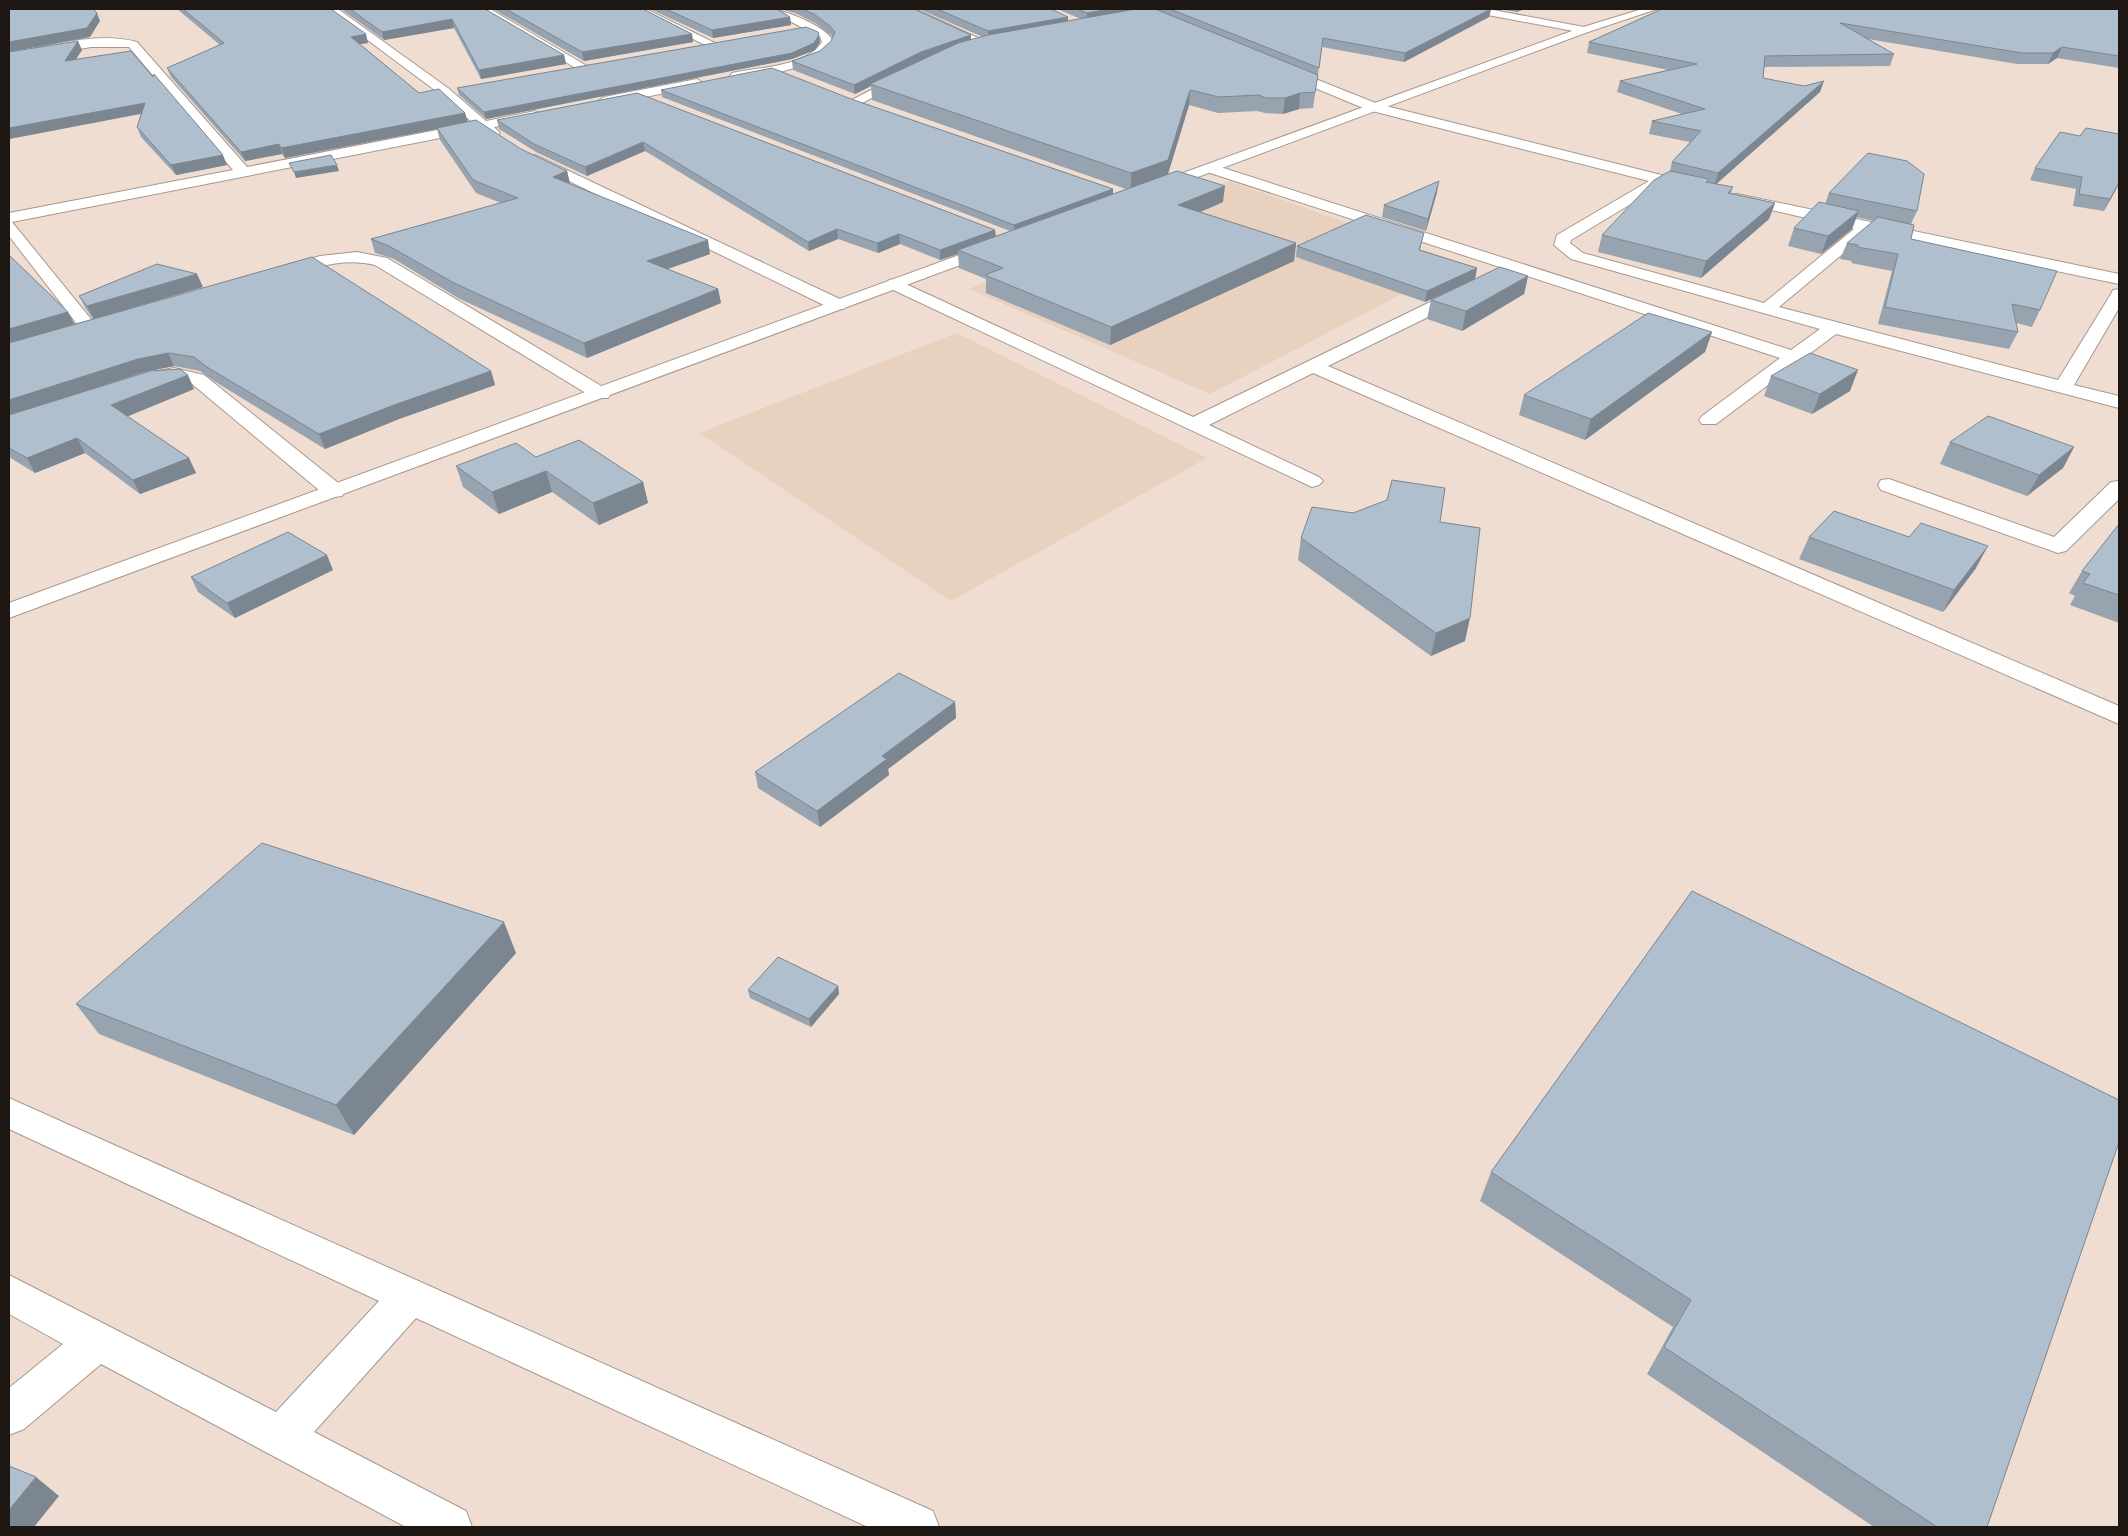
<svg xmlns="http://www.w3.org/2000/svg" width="2128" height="1536" font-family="Mulish,sans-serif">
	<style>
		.built { fill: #e8d1be }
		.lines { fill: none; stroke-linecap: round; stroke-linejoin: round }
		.minor-casing { stroke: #a8988c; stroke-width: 2 }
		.major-casing { stroke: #a8988c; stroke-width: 2 }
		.minor { fill: #fff; fill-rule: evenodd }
		.major { fill: #fff; fill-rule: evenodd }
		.wall { fill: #97a4b0; fill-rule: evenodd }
		.shaded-wall { fill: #7b8690 }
		.building { fill: #b0bfcd; stroke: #7b8690 }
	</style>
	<rect width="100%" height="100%" fill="#eeddd0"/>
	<!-- built -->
	<g class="built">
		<polygon points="1229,181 1461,263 1210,394 969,289"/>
		<polygon points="957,333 1207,458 951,601 699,433"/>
	</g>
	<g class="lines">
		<defs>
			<g id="minor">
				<path d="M 326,9 L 338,9 L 448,88 L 486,121 L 535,111 L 542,115 L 540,118 L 494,127 L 500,133 L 493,137 L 481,130 L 12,222 L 99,329 L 96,333 L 84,333 L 9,236 L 9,213 L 233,170 L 129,47 L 91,47 L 9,61 L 9,54 C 50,46 96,31 137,42 L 247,167 L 473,123 L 440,94 Z"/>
				<polygon points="478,9 490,9 587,66 585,69 577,69"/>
				<polygon points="633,9 646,9 717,44 711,47 707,46"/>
				<path d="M 767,9 C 784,9 826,26 834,42 C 829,49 826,55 818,59 C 804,67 747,82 732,79 L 730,76 L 732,73 C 758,67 807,67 822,42 L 820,37 Z"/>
				<polygon points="902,9 915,9 993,45 987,48 983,47"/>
				<polygon points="1467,9 1488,9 1584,27 1590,30 1584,33 1472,12"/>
				<polygon points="1283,66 1378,104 1697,184 1699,187 1697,190 1692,191 1664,184 1571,240 1570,243 1583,253 1764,303 1854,229 1732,201 1730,198 1732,195 1737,194 2119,274 2119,284 1869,232 1779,307 2058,380 2111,294 2113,290 2119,289 2119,308 2074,385 2119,396 2119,408 1836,334 1716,424 1702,424 1699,420 1702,416 1780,358 1204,171 1202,168 1209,164 1214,165 1791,350 1820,329 1571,259 1554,245 1557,235 1649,181 1368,110 1279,73 1277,70"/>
				<polygon points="905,72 911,76 909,79 860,104 852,104 850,101"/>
				<polygon points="697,79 703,83 701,86 604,105 598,101 604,97"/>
				<polygon points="535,155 844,301 847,305 844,309 832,309 530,162 528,159"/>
				<path d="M 357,252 L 387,258 L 608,390 L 611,394 L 608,398 L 594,398 L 375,265 C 344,257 314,268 284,276 L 278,274 L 276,271 L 278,268 L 320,256 Z"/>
				<polygon points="895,279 1193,417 1457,289 1469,289 1471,293 1469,297 1328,366 2119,706 2119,724 1313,373 1209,425 1319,477 1323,481 1319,485 1312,487 889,288 887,284 889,280"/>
				<polygon points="174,368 204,375 342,486 345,491 342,496 334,497 326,496 191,383 174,380 151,384 144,382 142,378 144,374"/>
				<polygon points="1889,479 2054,537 2111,482 2119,481 2119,499 2066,551 2058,553 1881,490 1878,485 1881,480"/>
				<polygon points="9,1098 933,1511 939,1527 868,1527 416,1318 314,1432 466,1511 472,1527 406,1527 101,1364 24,1429 9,1435 9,1388 63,1344 9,1314 9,1275 276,1412 379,1301 9,1129"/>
			</g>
			<g id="major">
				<polygon points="1642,9 1657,9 1588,32 1160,191 1155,192 1148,188 1150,185 1580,28"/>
				<polygon points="992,243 998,245 1000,248 998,251 9,618 9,603"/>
			</g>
		</defs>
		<!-- minor casing -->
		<use href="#minor" class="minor-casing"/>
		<!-- major casing -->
		<use href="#major" class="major-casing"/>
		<!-- minor -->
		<use href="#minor" class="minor"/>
		<!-- major -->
		<use href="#major" class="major"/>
	</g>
	<!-- wall -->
	<g class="wall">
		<polygon points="177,9 331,9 368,43 360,44 419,93 465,113 468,122 521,149 567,171 570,184 710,254 668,269 718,289 721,303 587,358 458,298 394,259 375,253 371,239 501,203 476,193 440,140 437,129 285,158 282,154 245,161 171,77 167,68 220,45"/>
		<polygon points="341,9 485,9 564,55 566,64 481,79 454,28 384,40"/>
		<polygon points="493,9 643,9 692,34 693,42 584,61"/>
		<polygon points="650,9 777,9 790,17 791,25 713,38"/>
		<polygon points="779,9 914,9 971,35 971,40 983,37 919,9 1051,9 1068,17 1068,21 1081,19 1057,9 1491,9 1489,17 1404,62 1322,47 1313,108 1299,109 1283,114 1265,113 1257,111 1218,113 1189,105 1168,174 1223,202 1200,212 1296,243 1294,261 1110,345 986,293 986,279 959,268 958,254 940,260 900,244 878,253 838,239 809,251 645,151 587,176 536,152 499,129 497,120 637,93 995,230 996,236 1010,231 662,97 661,90 851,99 1113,189 1113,194 1126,189 872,100 871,86 855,94 793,70 792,61 820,51 831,41 833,37 831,35 815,23 795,13"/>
		<polygon points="1498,9 1525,9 1516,12"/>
		<polygon points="1662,9 2119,9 2119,68 2057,58 2048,64 2017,64 1868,39 1894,54 1890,66 1764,67 1763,78 1820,92 1716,184 1733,187 1731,193 1775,203 1769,219 1701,278 1598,252 1602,235 1670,171 1672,162 1690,142 1649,134 1652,121 1682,114 1617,92 1620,81 1668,70 1587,53 1589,42"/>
		<polygon points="819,35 820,42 815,50 792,59 486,119 459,95 457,88"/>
		<polygon points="82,50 76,59 227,165 176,175 141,137 137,127 141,114 9,139 9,52"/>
		<polygon points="2035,168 2119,184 2104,211 2073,206 2076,189 2030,180"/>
		<polygon points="1437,192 1426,231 1382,217 1384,205"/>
		<polygon points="1829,193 1917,211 1911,224 1911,239 2040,310 2032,327 2016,323 2018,332 2009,349 1878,324 1892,271 1851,263 1852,261 1840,259 1847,243 1874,221 1856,217 1852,229 1821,254 1788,246 1794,228 1825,204"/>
		<polygon points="1424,233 1420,250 1477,268 1475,279 1425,302 1296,257 1297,246"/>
		<path d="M 9,255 L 68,312 L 74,324 L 93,319 L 86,309 L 79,296 L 203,287 L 133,307 L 491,371 L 495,385 L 399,419 L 325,449 L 214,381 L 200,371 L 174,366 L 150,371 L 194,389 L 127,416 L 189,458 L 196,473 L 140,494 L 85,453 L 35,473 L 9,457 ZM 149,371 L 102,386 L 144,372 Z"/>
		<polygon points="1528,276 1524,294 1462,331 1427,319 1431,300"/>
		<polygon points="1712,332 1705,352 1585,440 1519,415 1524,395"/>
		<polygon points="1771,376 1850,391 1812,414 1764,396"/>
		<polygon points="1950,442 2074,447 2063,468 2027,496 1940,464"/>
		<polygon points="536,457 643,482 648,503 599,525 552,492 499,514 463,487 456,466"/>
		<polygon points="1353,513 1440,522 1465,641 1431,656 1298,560 1301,538"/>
		<polygon points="2119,524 2119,623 2070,605 2075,596 2069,593 2082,571"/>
		<polygon points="1809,537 1976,568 1943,612 1799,559"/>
		<polygon points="333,570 235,618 198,592 191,577"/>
		<polygon points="955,702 956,718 888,769 889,775 820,827 758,788 755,772"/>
		<polygon points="1692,891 1987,1527 1874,1527 1647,1374 1673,1327 1480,1201 1491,1172"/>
		<polygon points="516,953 354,1135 99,1034 76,1004"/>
		<polygon points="838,986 839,994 811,1027 750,998 748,990"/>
	</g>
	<!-- shaded-wall -->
	<g class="shaded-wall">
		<polygon points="1111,9 1133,9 1087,21 1087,13"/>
		<polygon points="1491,9 1489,17 1404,62 1405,53"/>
		<polygon points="1517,9 1525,9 1516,12"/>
		<polygon points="97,13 100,21 90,37 9,52 9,42"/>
		<polygon points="790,17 791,25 713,38 712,30"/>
		<polygon points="1068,17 1068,25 988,39 988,31"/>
		<polygon points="452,19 454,28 384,40 382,32"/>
		<polygon points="366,34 368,43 354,45 351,37"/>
		<polygon points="692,34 693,42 584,61 582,52"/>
		<polygon points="819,35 820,42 815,50 792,59 486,119 484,112"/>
		<polygon points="971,35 971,44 870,84 871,86 855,94 854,85 921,52"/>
		<polygon points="78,41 82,50 69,70 65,61"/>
		<polygon points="2062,47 2057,58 2048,64 2053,53"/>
		<polygon points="564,55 566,64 481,79 479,70"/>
		<polygon points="1824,81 1820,92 1714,186 1718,173"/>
		<polygon points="1190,90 1189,105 1167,177 1131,190 1131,173"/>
		<polygon points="1300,93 1299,109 1283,114 1285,98"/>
		<polygon points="145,103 149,112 9,139 9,128"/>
		<polygon points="465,113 468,123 285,158 281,148"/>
		<polygon points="643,142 645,151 587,176 585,167"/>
		<polygon points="279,144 282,154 245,161 241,152"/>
		<polygon points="223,155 227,165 176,175 171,165"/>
		<polygon points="337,165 339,171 296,178 294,172"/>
		<polygon points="567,171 570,184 553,177"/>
		<polygon points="1439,181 1437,192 1426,231 1428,219"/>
		<polygon points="2119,183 2119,184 2104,211 2110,199"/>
		<polygon points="1225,186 1223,202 1177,222 1178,205"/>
		<polygon points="1113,189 1113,197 1015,233 1014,225"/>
		<polygon points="1775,203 1769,219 1701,278 1706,261"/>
		<polygon points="1859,211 1852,229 1821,254 1828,236"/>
		<polygon points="837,229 838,239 809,251 808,242"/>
		<polygon points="995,230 996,240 958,250 958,254 940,260 940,250"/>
		<polygon points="899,234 900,244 878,253 877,243"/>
		<polygon points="708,240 710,254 650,275 647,261"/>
		<polygon points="1296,243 1294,261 1110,345 1111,327"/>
		<polygon points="1477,268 1475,279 1425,302 1427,291"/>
		<polygon points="197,274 203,287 94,319 87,306"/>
		<polygon points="1528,276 1524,294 1462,331 1466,311"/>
		<polygon points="718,289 721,303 587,358 584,343"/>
		<polygon points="68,312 75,325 9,344 9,329"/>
		<polygon points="1712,332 1705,352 1585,440 1591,419"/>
		<polygon points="168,353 174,366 144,372 9,416 9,400 138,359"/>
		<polygon points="1858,370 1850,391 1812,414 1820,394"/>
		<polygon points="491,371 495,385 399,419 325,449 319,434 394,405"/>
		<polygon points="188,375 194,389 119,420 111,405"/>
		<polygon points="77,438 85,453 35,473 27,458"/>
		<polygon points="2074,447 2063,468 2027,496 2039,475"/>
		<polygon points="189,458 196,473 140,494 133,480"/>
		<polygon points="546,471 552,492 499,514 492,492"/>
		<polygon points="643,482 648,503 599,525 593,503"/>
		<polygon points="1988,546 1976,568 1943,612 1954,590"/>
		<polygon points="327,555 333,570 235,618 227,603"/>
		<polygon points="1470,618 1465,641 1431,656 1436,633"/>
		<polygon points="955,702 956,718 888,769 889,775 820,827 817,811 882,756"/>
		<polygon points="504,922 516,953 354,1135 336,1105"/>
		<polygon points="838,986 839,994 811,1027 809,1019"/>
		<polygon points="36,1477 59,1496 34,1527 9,1527 9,1510"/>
	</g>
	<!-- building -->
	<g class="building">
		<polygon points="9,9 93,9 97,13 87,28 9,42"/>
		<polygon points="183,9 331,9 366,34 351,37 419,93 439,89 465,113 281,148 279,144 241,152 167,68 224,43"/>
		<polygon points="350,9 485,9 564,55 479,70 452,19 382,32"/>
		<polygon points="506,9 643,9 692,34 582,52"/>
		<polygon points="666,9 777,9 790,17 712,30"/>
		<polygon points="802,9 914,9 971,35 921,52 854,85 792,61 820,51 831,41 835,32 830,26 814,14"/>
		<polygon points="937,9 1051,9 1068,17 988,31"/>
		<polygon points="1077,9 1111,9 1087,13"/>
		<polygon points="1136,9 1155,9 1318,75 1315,92 1300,93 1285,98 1266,98 1259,95 1219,97 1190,90 1168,160 1131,173 870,84 958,43 988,35"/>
		<polygon points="1170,9 1491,9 1405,53 1323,38 1319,68"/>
		<polygon points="1662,9 2119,9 2119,56 2062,47 2053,53 2022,53 1840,23 1894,54 1765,56 1763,78 1804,86 1824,81 1718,173 1672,162 1701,131 1652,121 1705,109 1620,81 1697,64 1589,42"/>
		<polygon points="806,27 818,32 819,35 814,43 792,53 484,112 457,88"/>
		<polygon points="78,41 65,61 131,51 153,77 154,74 223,155 171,165 137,127 145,103 9,128 9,52"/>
		<polygon points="772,68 851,99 1113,189 1014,225 661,90"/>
		<polygon points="637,93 995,230 940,250 899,234 877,243 837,229 808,242 643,142 585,167 534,144 497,120"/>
		<polygon points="476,120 521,149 567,171 553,177 708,240 647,261 718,289 584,343 454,283 389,246 371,239 518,198 473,180 437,128"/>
		<polygon points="2086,128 2119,134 2119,183 2110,199 2079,194 2082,177 2035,168 2060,132 2080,136"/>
		<polygon points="1868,153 1907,161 1924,174 1917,211 1829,193"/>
		<polygon points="331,155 337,165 294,172 289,163"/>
		<polygon points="1177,171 1225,186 1178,205 1296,243 1111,327 985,275 1003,268 958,250"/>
		<polygon points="1670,171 1709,179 1706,182 1733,187 1728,193 1775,203 1706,261 1602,235 1654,180"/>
		<polygon points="1439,181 1428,219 1384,205"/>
		<polygon points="1819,202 1859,211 1828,236 1794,228"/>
		<polygon points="1366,215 1424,233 1419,250 1477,268 1427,291 1297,246"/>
		<polygon points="1878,217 1914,225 1911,239 2057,271 2040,310 2012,304 2018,332 1885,307 1898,254 1857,247 1858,245 1847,243"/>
		<polygon points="9,255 68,312 9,329"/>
		<polygon points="312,257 491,371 394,405 319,434 207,367 194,357 168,353 138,359 9,400 9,343"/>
		<polygon points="157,264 197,274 87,306 79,296"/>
		<polygon points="1500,267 1528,276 1466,311 1431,300"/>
		<polygon points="1648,313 1712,332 1591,419 1524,395"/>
		<polygon points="1810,353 1858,370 1820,394 1771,376"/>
		<polygon points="180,369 188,375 111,405 189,458 133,480 77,438 27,458 9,448 9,415 150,371"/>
		<polygon points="1988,416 2074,447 2039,475 1950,442"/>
		<polygon points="579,440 643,482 593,503 546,471 492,492 456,466 516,443 536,457"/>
		<polygon points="1392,480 1445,488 1440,522 1480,528 1470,618 1436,633 1301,538 1312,507 1353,513 1387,500"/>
		<polygon points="1834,511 1909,537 1921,523 1988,546 1954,590 1809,537"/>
		<polygon points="2119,524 2119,595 2083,583 2090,574 2082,571"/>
		<polygon points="288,532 327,555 227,603 191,577"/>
		<polygon points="899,673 955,702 882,756 887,759 817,811 755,772"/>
		<polygon points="262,843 504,922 336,1105 76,1004"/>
		<polygon points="1692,891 2119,1100 2119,1142 1987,1527 1937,1527 1664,1347 1691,1300 1491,1172"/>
		<polygon points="778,957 838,986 809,1019 748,990"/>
		<polygon points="9,1466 36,1477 9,1510"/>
	</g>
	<!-- border -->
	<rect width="2128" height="1536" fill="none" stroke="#1d1713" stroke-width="20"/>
</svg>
